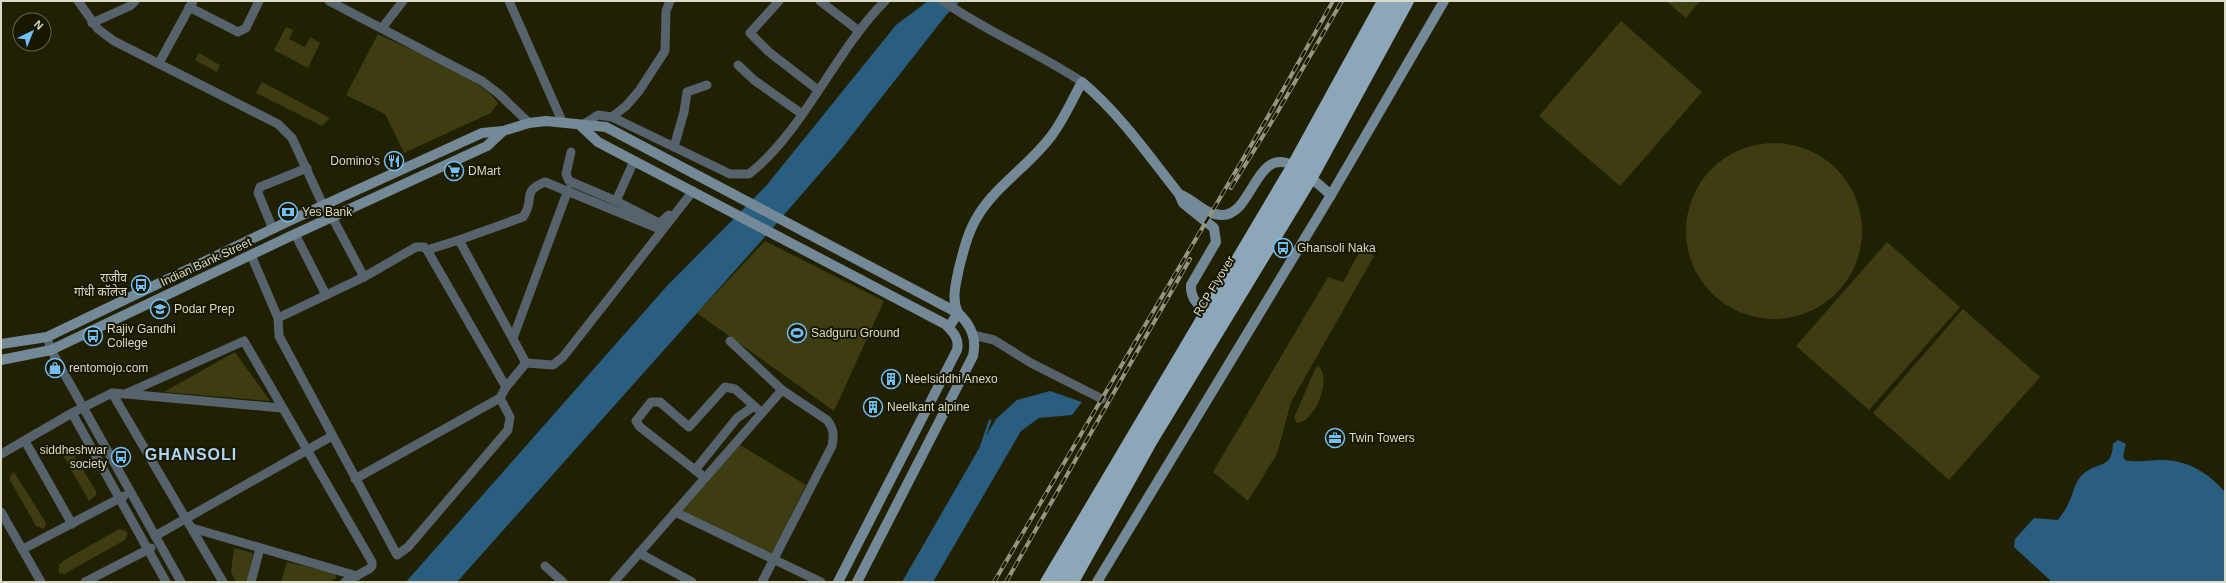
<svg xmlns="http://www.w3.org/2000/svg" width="2226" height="583" font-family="Arial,'Noto Sans Devanagari',sans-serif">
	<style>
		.green { fill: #3e3d11 }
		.water { fill: #2a5e80 }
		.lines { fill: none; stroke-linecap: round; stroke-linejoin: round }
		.stream { stroke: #2a5e80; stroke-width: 2.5 }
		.street { stroke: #56626c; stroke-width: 9 }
		.secondary { stroke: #748998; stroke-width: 10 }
		.primary { stroke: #8ca7ba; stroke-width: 10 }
		.rail-casing { stroke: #95967f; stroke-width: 4 }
		.rail { stroke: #181700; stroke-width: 2.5; stroke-dasharray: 8; stroke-linecap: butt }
		.primary-bridge { stroke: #8ca7ba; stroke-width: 10 }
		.labels { text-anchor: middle; stroke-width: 4; stroke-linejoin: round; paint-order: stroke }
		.poi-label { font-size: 12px; fill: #d9dac8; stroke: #181700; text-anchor: start }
		.street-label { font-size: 12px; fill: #d9dac8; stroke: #181700 }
		.district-label { font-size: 16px; font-weight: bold; letter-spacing: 1px; fill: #aed6f4; stroke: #181700 }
	</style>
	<rect width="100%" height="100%" fill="#212002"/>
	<!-- green -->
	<g class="green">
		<polygon points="1666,1 1700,1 1686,18"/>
		<polygon points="1621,21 1702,92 1620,186 1539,116"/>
		<polygon points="286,27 293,30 289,39 305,47 310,37 320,43 308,68 274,50"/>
		<path d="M 378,34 C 406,48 484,79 498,103 L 491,113 L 404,153 L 385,114 L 346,95 Z"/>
		<polygon points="199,53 220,65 217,72 195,60"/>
		<polygon points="262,82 330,118 322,126 256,93"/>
		<circle cx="1774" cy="231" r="88"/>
		<polygon points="765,241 884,301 834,411 697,313"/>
		<polygon points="1887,242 1960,307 1869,410 1796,346"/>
		<polygon points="1361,249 1374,256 1291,402 1277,454 1248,501 1213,472 1328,277 1343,282"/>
		<polygon points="1963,309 2040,377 1949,480 1873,413"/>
		<polygon points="235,352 270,401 164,392"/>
		<path d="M 1318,366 C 1333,378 1315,422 1297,423 L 1294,418 L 1315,369 Z"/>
		<polygon points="735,442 806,485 771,555 677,509"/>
		<polygon points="65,447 69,447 96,491 96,495 89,501 63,455"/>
		<polygon points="14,472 46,523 44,529 36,526 10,480 10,476"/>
		<polygon points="119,529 124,530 128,533 125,540 64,574 59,573 59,565 63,561"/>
		<polygon points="234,548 253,553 247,582 236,582 231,572"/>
		<polygon points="287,562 335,573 336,578 330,582 281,582"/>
	</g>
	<!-- water -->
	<g class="water">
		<polygon points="928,1 960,1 947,14 841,149 763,239 457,582 406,582 666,287 766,186 896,25"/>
		<polygon points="1050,391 1082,402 1072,415 1039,418 1021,431 933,582 902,582 996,419 1017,400"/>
		<path d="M 2118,440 L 2126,444 L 2123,456 L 2125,460 C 2137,463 2148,460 2160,460 C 2186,459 2209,473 2225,492 L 2225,582 L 2052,582 L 2014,547 L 2015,539 L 2034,518 L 2058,520 C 2061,515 2066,510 2068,504 C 2073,495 2074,484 2081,476 C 2096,460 2112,471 2113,444 Z"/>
	</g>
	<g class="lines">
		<!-- stream -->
		<polyline class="stream" points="981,447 990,421"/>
		<!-- street -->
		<g class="street">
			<polyline points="78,1 98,29 114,41 278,124 292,138 323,205 332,217 364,277"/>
			<polyline points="329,1 482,81 499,94 529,123"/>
			<polyline points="509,1 562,121"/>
			<polyline points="779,1 750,33 769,52 818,90"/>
			<polyline points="820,1 859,31"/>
			<path d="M 943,1 C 987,32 1037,52 1082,82"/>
			<polyline points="189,7 238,32 246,28 259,1"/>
			<polyline points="92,23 130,6 135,1"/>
			<polyline points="382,28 403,1"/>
			<polyline points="159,63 193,1"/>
			<polyline points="738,65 754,80 802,114"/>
			<polyline points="612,117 626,106 639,91 665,51 666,11 670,1"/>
			<path d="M 581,126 L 598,115 L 612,117 L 730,174 L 749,174 C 804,131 835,51 885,1"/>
			<polyline points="674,147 684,112 687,92 707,85"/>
			<polyline points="571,152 566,174 569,181 616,201 634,161"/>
			<polyline points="616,201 657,222 661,222 669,215"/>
			<polyline points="273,229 258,193 260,187 307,168"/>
			<polyline points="295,234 326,295"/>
			<path d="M 459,240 L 523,217 C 536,199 520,192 545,182 L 662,230"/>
			<polyline points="427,250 459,240 526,363"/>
			<polyline points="251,255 278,318 279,336 397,555 408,547 508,430 510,417 500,398"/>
			<polyline points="278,318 364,277 416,247 424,247 427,250 506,387"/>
			<polyline points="973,335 994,340 1031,363 1102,399"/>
			<polyline points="47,337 51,350 181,582"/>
			<polyline points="513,338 568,190"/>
			<path d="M 730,341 L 782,390 L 827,420 C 834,429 834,435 832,446 L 762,582"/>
			<polyline points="526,363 553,365 563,357 693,191"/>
			<polyline points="126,394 282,408"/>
			<polyline points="72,413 166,582"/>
			<polyline points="25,441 72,524"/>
			<polyline points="1,454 72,413 112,393"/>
			<polyline points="695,470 737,418 754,406"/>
			<polyline points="704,477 640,427 636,421 651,402 660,402 689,427 725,387 735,389 762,413"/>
			<polyline points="355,479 500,398 506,387 526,363"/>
			<polyline points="1,512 41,582"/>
			<polyline points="675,512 821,582"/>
			<polyline points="192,528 357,576"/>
			<polyline points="155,536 332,436"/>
			<polyline points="23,549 124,496"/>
			<polyline points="639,553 692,582"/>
			<polyline points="545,566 563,582"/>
			<polyline points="85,582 151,548"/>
			<polyline points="223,582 112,393 125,394 244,341 372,562 372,566 369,569 345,582"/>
			<polyline points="251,582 260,548"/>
			<polyline points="614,582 782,390"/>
		</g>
		<!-- secondary -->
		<g class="secondary">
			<path d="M 581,126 L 598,142 L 945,324 C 952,331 960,338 957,350 L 838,582"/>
			<path d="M 1179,194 C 1195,200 1204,215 1222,215 C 1253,215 1255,147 1292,165 C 1306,172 1319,185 1331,195"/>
			<path d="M 949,327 L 958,313 C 951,298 956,284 959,268 C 964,249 968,231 979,214 C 998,184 1031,164 1052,135 C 1064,119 1072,100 1082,82 C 1120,114 1149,156 1179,194 L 1183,203 L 1214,228 L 1216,242 L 1191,285 C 1190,300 1200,307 1212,315"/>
			<path d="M 1,344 L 47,337 L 289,221 L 482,133 L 503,131 L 529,123 L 546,121 L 606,127 L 958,313 C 971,325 977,338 973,356 L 857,582"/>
			<polyline points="1,360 51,350 295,234 487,146 503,131"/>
			<polyline points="1097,582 1331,195 1444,1"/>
		</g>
		<!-- primary -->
		<g class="primary">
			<polyline points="1045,582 1292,165 1382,1"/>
			<polyline points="1074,582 1151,444 1312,179 1409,1"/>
		</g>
		<defs>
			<g id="rail">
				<polyline points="1231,188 1274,118 1342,1"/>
				<polyline points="994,582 1270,113 1333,1"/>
				<polyline points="1006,582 1190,259"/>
			</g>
		</defs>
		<!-- rail casing -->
		<use href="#rail" class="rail-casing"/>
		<!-- rail -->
		<use href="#rail" class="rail"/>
		<!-- primary-bridge -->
		<g class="primary-bridge">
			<polyline points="1055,582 1133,445 1297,173 1391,1"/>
			<polyline points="1064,582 1140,449 1303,177 1400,1"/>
		</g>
	</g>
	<!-- icons -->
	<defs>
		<symbol id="restaurant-ring" viewBox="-11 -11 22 22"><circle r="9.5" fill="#181700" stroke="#74c0f6" stroke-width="1.5"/><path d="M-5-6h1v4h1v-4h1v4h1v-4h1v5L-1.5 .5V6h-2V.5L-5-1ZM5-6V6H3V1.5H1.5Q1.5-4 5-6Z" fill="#74c0f6"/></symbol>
		<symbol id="supermarket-ring" viewBox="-11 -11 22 22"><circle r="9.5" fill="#181700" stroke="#74c0f6" stroke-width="1.5"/><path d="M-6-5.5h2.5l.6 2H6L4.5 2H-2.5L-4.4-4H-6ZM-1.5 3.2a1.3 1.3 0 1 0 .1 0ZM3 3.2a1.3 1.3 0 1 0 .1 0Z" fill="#74c0f6"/></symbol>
		<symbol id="bank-ring" viewBox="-11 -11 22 22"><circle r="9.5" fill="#181700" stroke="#74c0f6" stroke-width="1.5"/><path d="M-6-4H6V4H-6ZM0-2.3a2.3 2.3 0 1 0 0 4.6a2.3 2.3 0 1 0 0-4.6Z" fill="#74c0f6"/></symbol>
		<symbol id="bus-ring" viewBox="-11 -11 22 22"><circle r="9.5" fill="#181700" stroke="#74c0f6" stroke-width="1.5"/><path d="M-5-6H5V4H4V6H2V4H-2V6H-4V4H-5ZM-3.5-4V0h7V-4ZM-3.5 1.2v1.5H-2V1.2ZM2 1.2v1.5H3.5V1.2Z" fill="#74c0f6"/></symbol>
		<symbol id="school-ring" viewBox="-11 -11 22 22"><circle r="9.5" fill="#181700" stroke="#74c0f6" stroke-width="1.5"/><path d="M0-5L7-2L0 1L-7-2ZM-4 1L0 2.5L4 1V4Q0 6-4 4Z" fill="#74c0f6"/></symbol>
		<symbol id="stadium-ring" viewBox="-11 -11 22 22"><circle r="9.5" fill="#181700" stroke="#74c0f6" stroke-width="1.5"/><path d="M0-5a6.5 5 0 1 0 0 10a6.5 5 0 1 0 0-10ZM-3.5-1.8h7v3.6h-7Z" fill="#74c0f6"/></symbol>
		<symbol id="shop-ring" viewBox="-11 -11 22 22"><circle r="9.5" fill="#181700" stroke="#74c0f6" stroke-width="1.5"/><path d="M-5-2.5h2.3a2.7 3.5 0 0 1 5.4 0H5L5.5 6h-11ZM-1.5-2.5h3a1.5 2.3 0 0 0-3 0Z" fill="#74c0f6"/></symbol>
		<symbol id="building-ring" viewBox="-11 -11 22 22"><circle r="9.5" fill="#181700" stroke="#74c0f6" stroke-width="1.5"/><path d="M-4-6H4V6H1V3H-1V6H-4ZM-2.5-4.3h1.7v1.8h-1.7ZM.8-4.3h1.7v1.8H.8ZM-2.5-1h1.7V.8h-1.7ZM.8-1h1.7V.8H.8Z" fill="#74c0f6"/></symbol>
		<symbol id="office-ring" viewBox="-11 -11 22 22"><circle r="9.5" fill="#181700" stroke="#74c0f6" stroke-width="1.5"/><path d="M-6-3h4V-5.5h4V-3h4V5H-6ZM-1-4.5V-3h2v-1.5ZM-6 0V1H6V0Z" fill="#74c0f6"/></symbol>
	</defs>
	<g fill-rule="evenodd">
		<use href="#restaurant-ring" x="383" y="150" width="22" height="22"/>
		<use href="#supermarket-ring" x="443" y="160" width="22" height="22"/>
		<use href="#bank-ring" x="277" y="201" width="22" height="22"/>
		<use href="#bus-ring" x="1272" y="237" width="22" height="22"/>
		<use href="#bus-ring" x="130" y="274" width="22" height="22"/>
		<use href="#school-ring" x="149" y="298" width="22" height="22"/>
		<use href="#stadium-ring" x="786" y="322" width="22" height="22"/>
		<use href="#bus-ring" x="82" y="325" width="22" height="22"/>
		<use href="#shop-ring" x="44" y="357" width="22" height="22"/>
		<use href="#building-ring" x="880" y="368" width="22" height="22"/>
		<use href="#building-ring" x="862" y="396" width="22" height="22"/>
		<use href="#office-ring" x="1324" y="427" width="22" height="22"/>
		<use href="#bus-ring" x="110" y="446" width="22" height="22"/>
	</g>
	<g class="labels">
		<!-- poi labels -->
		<g class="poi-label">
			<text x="380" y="165" text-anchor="end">Domino's</text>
			<text x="468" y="175">DMart</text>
			<text x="302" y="216">Yes Bank</text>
			<text x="1297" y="252">Ghansoli Naka</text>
			<text x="127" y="282" text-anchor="end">राजीव<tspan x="127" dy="14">गांधी कॉलेज</tspan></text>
			<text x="174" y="313">Podar Prep</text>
			<text x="107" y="333">Rajiv Gandhi<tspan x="107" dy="14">College</tspan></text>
			<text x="811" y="337">Sadguru Ground</text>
			<text x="69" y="372">rentomojo.com</text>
			<text x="905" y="383">Neelsiddhi Anexo</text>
			<text x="887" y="411">Neelkant alpine</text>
			<text x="1349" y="442">Twin Towers</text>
			<text x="107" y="454" text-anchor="end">siddheshwar<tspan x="107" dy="14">society</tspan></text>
		</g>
		<!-- street labels -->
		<g class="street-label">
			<text transform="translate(206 262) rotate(-25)" y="4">Indian Bank Street</text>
			<text transform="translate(1214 286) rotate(-59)" y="4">RCP Flyover</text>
		</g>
		<!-- district labels -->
		<g class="district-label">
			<text x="191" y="460">GHANSOLI</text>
		</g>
	</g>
	<!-- border -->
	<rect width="2226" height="583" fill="none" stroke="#d9dac8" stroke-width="4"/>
	<!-- north arrow -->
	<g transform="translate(32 32) rotate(43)"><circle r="19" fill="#181700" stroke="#656550"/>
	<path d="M0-3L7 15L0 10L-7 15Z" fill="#74c0f6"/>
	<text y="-6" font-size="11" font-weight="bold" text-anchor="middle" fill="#d9dac8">N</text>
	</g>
</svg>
